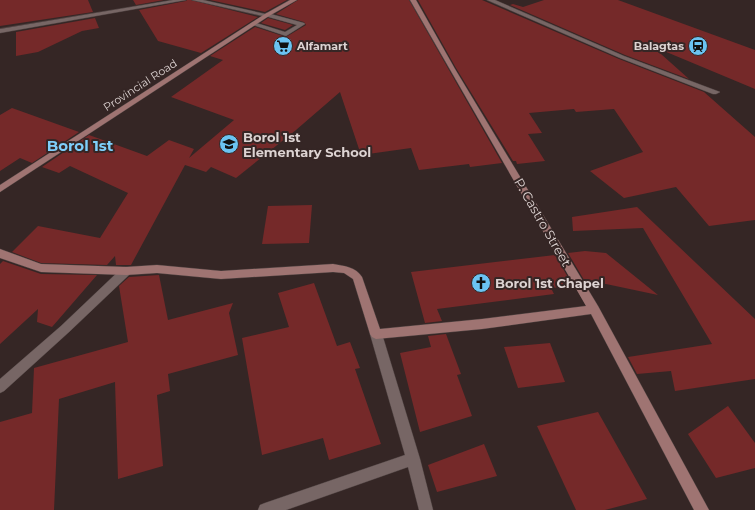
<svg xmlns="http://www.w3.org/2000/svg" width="755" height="510" font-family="Montserrat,sans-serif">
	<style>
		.building { fill: #752929 }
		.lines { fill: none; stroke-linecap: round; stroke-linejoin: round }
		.lane-casing { stroke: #4e4241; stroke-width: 1 }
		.street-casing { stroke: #4e4241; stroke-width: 1 }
		.secondary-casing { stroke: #4e4241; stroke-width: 1 }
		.lane { fill: #776665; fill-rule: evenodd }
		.street { fill: #776665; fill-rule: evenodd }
		.secondary { fill: #9f7472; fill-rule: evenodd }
		.labels { text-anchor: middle; stroke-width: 4; stroke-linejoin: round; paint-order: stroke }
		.far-poi-label { font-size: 11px; font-weight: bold; fill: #ddd3d2; stroke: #352625; text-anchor: start }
		.far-street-label { font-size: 11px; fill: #ddd3d2; stroke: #352625 }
		.poi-label { font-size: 13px; font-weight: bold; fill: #ddd3d2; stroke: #352625; text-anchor: start }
		.street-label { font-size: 13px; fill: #ddd3d2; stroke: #352625 }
		.quarter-label { font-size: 15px; font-weight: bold; fill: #7fcffb; stroke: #352625 }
	</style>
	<rect width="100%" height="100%" fill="#352625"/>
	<!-- building -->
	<g class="building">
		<polygon points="0,0 88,0 93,12 0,26"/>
		<polygon points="133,0 164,0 136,5"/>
		<polygon points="187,0 191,0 258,17 201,53 158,41 139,10 186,1"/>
		<polygon points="210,0 287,0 265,12"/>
		<polygon points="298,0 409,0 502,163 470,167 469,164 419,170 411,148 361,155 340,92 296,130 236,178 211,167 206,172 185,165 131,265 116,265 115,256 107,265 41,263 12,252 38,226 100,238 128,193 70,166 59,173 42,167 89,135 147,156 169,140 194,149 189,158 234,120 171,97 223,60 210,56 255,27 286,37 306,25 304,22 276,14"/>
		<polygon points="418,0 482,0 619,59 704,92 755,137 755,220 709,226 676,187 624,198 590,171 643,152 614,109 576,112 574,109 529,113 542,133 528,134 545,161 517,164 516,161 513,161 456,68"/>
		<polygon points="544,0 618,0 755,50 755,89 652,46 689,79 625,55 510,5 513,4 523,7"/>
		<polygon points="95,18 99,28 82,31 38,52 16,56 16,32"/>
		<polygon points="268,18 293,25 285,30 261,23"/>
		<polygon points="12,108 79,132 32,163 20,158 0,171 0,115"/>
		<polygon points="312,205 309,243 262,244 268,206"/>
		<polygon points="637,207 755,319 755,379 675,391 671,371 637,374 628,357 712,344 643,228 573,231 572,217"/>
		<polygon points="585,251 606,253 658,295 606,284 587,285 568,253"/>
		<polygon points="555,255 573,286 551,288 554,294 437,309 442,321 425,323 411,272"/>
		<polygon points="3,261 41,274 97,275 52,327 37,322 38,309 0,344 0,264"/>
		<polygon points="159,275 168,320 233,303 229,313 238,355 168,374 170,391 157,395 163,466 118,479 115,382 59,399 54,510 0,510 0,422 32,413 34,368 128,342 119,286 129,277"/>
		<polygon points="314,283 337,346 350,342 360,368 355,369 381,444 329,460 323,438 262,455 242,338 289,327 278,293"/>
		<polygon points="446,334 461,374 457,375 472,416 420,432 400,353 431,347 428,336"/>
		<polygon points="550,343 565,382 518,388 504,347"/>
		<polygon points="728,406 755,443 755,468 716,478 688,434"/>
		<polygon points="598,412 647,499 605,510 576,510 537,426"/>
		<polygon points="484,444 497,476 437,492 428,465"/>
	</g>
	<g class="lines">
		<defs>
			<polygon id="lane" points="267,13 304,23 305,24 286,36 250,24 253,22 285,32 297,25 265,16 265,14"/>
			<g id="street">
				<polygon points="173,0 186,0 0,33 0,29"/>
				<polygon points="192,0 203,0 270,15 267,17"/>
				<polygon points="487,0 495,0 624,56 720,92 716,94 713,94 620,58"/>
				<polygon points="126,267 130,268 131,271 130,274 69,332 4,391 0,393 0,379 61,326 122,268"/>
				<polygon points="376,329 380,331 382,334 420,459 433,510 419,510 408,467 286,510 258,510 260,505 265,503 405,455 370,334 372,331"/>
			</g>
			<g id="secondary">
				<polygon points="290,0 297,0 269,16 0,192 0,185 265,14"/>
				<path d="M 410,0 L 416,0 L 455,69 L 598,306 L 709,510 L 694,510 L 591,314 L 482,329 L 376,339 L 372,337 L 370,334 L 353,279 L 344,273 L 333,272 L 221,279 L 157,273 L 126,275 L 41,272 L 0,258 L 0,249 L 41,264 L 126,267 L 157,265 L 221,271 L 333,264 C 344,266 356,267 362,277 L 380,329 L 482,319 L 586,306 Z"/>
			</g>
		</defs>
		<!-- lane casing -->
		<use href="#lane" class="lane-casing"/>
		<!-- street casing -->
		<use href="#street" class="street-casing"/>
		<!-- secondary casing -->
		<use href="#secondary" class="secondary-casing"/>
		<!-- lane -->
		<use href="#lane" class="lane"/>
		<!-- street -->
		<use href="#street" class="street"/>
		<!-- secondary -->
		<use href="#secondary" class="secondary"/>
	</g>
	<!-- icons -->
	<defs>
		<symbol id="supermarket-disc" viewBox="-11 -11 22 22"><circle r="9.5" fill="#6bc3f2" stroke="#352625"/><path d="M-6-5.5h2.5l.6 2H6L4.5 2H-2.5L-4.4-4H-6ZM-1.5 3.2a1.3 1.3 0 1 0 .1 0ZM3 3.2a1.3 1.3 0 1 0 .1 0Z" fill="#111"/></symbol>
		<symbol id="station-disc" viewBox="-11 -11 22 22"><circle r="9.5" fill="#6bc3f2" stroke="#352625"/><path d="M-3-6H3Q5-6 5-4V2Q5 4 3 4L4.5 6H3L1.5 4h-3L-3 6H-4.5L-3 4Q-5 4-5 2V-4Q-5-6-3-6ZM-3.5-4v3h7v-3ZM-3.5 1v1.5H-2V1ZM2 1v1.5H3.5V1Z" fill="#111"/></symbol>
		<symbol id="school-disc" viewBox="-11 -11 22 22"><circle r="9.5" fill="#6bc3f2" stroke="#352625"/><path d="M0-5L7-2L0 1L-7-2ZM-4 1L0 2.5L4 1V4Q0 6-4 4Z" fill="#111"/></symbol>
		<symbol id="church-disc" viewBox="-11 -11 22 22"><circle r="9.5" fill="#6bc3f2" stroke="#352625"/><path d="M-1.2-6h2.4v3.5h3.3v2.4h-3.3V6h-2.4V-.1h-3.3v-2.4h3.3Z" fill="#111"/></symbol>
	</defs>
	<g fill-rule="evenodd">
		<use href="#supermarket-disc" x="272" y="35" width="22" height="22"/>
		<use href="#station-disc" x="687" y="35" width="22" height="22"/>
		<use href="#school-disc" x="218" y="133" width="22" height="22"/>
		<use href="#church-disc" x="470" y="272" width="22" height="22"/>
	</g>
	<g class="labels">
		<!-- far-poi labels -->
		<g class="far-poi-label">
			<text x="297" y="50">Alfamart</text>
			<text x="684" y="50" text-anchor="end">Balagtas</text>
		</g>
		<!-- far-street labels -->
		<g class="far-street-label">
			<text transform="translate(140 85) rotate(-33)" y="4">Provincial Road</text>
		</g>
		<!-- poi labels -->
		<g class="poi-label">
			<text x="243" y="142">Borol 1st<tspan x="243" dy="15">Elementary School</tspan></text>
			<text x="495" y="288">Borol 1st Chapel</text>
		</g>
		<!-- street labels -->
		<g class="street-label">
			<text transform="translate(543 222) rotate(60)" y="5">P. Castro Street</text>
		</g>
		<!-- quarter labels -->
		<g class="quarter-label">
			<text x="80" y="151">Borol 1st</text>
		</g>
	</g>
</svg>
